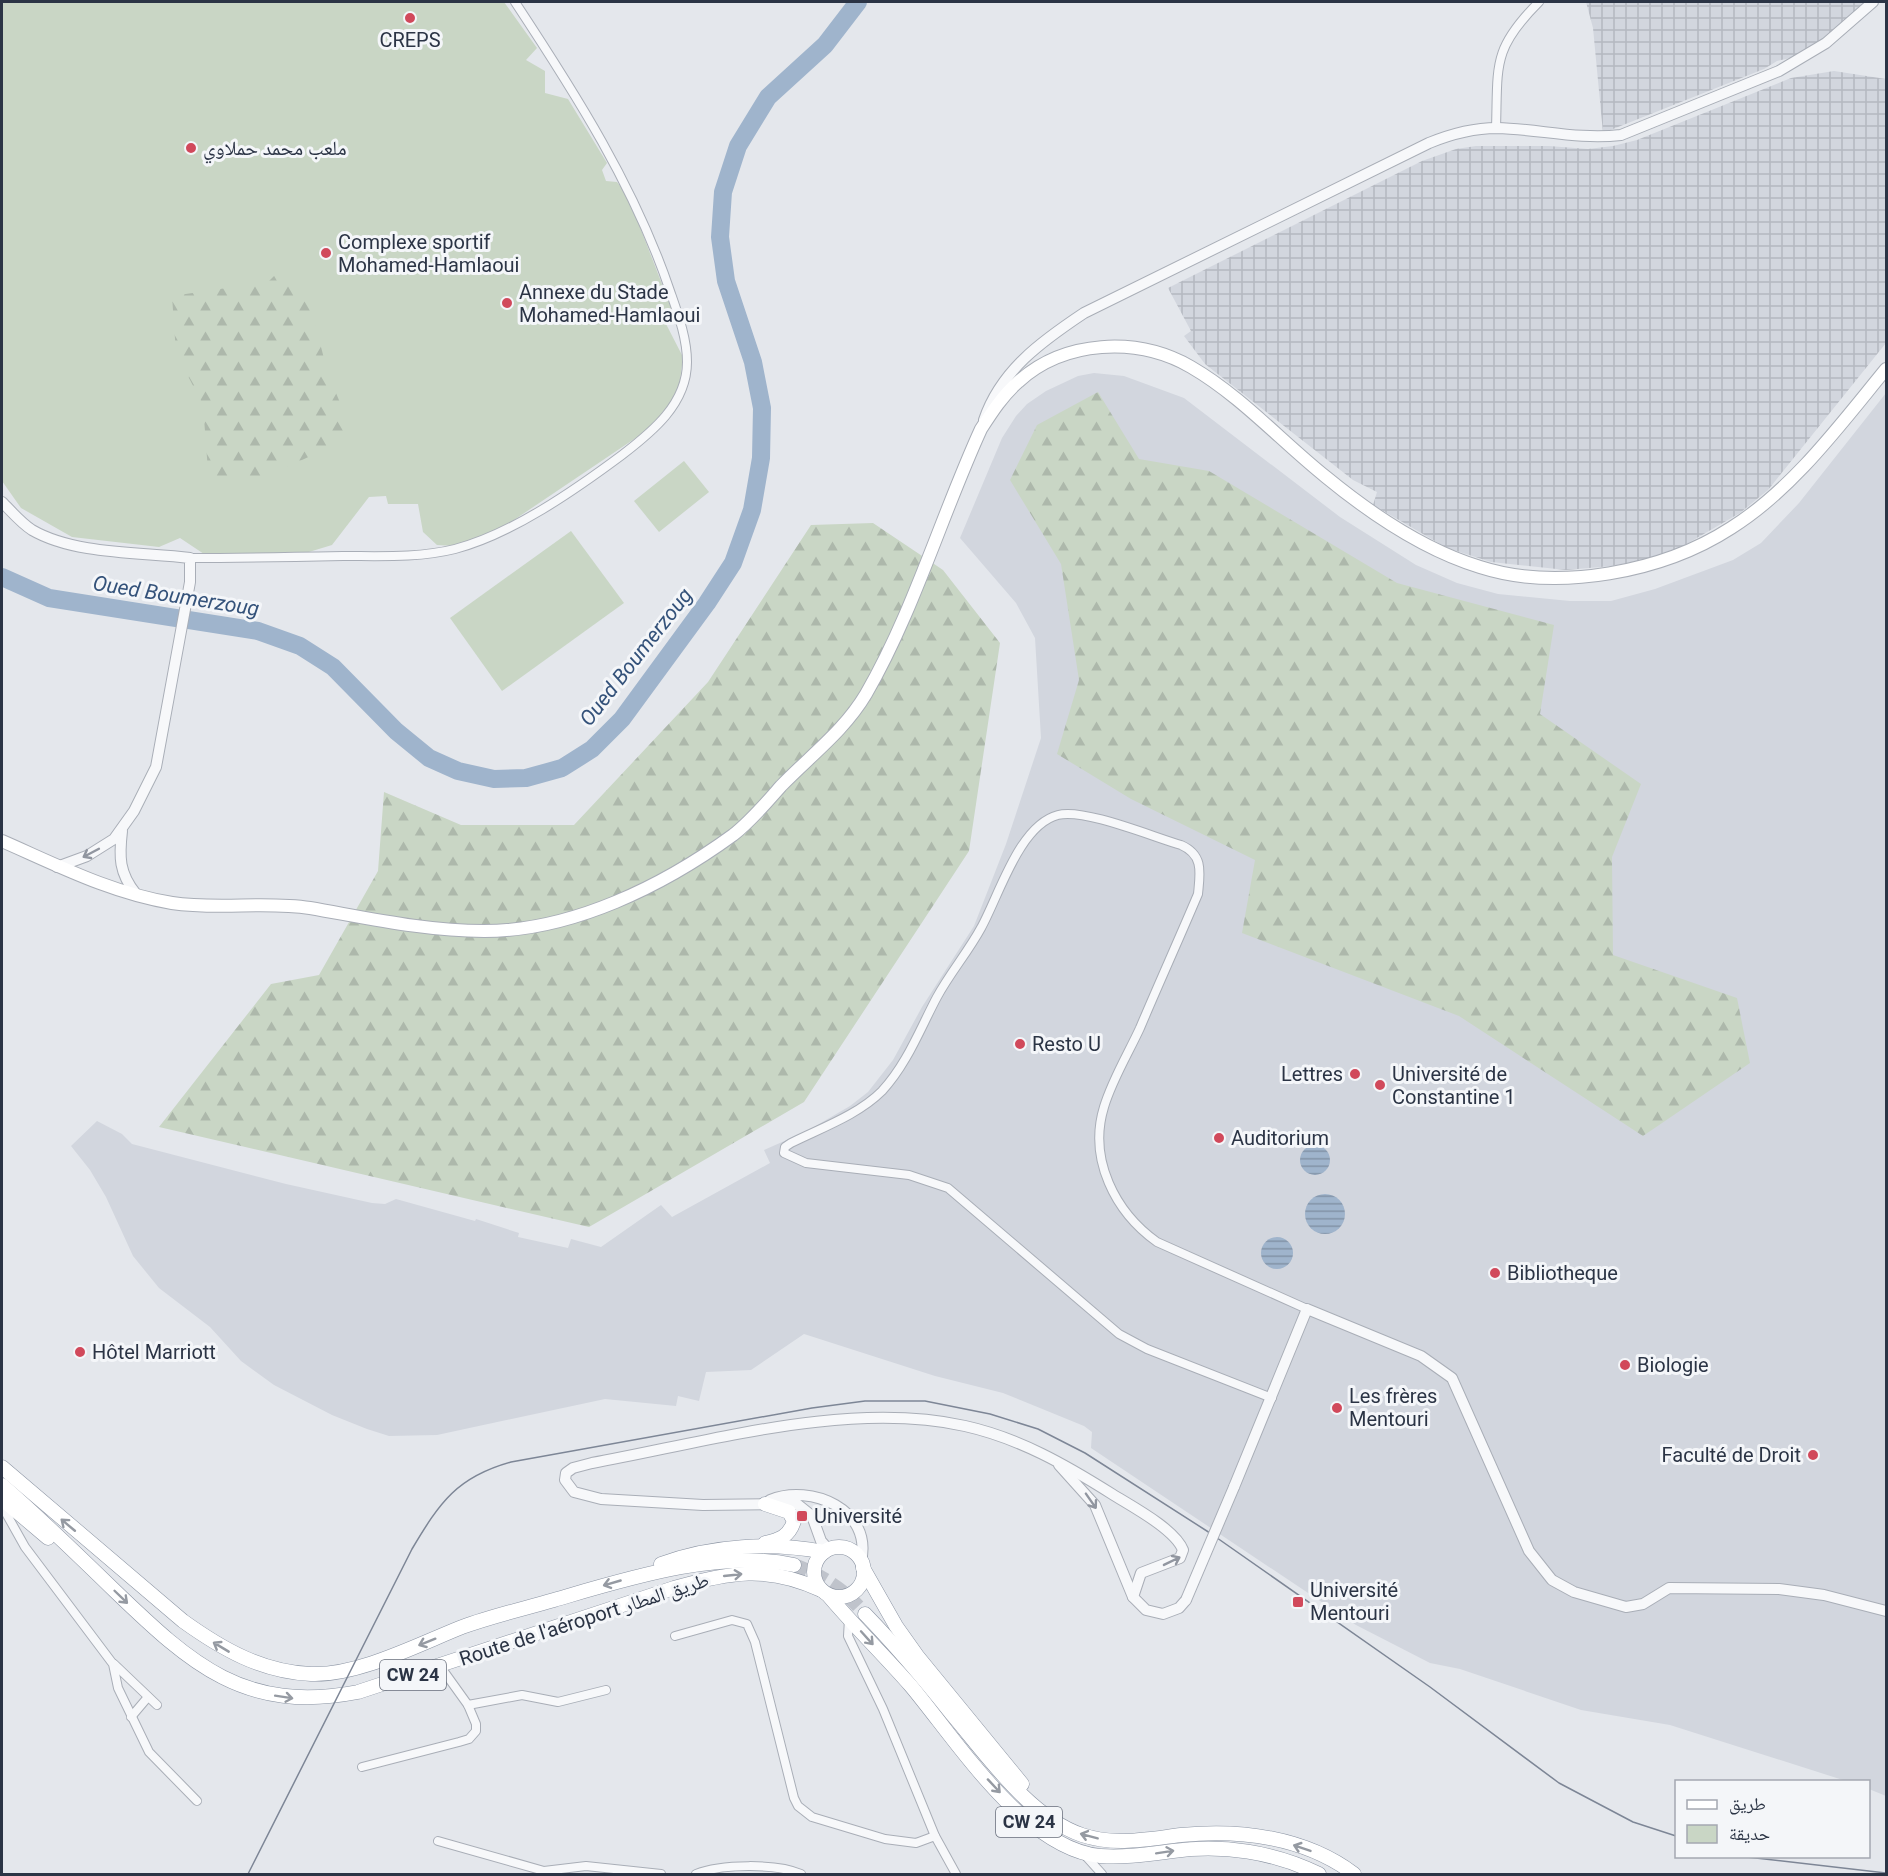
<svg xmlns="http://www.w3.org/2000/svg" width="1888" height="1876" font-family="Roboto,'Noto Naskh Arabic',sans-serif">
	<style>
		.built { fill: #d2d6de }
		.industrial { fill: url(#industrial-grid) }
		.green { fill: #c9d6c5 }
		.forest { fill: url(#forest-firs) }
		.water { fill: url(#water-rules) }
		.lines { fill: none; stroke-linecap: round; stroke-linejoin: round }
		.river { stroke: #9fb4cc; stroke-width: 18 }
		.trunk-tunnel { stroke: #bfc3cb; stroke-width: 14; stroke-dasharray: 14 7; stroke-linecap: butt }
		.minor-casing { stroke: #a9aeb7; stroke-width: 10 }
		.tertiary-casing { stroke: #a9aeb7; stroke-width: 12 }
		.secondary-casing { stroke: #a9aeb7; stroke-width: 14 }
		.trunk-casing { stroke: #8b94a3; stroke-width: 15 }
		.minor { stroke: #f7f8fa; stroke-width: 8 }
		.tertiary { stroke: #f7f8fa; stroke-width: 10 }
		.secondary { stroke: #fff; stroke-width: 12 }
		.trunk { stroke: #fff; stroke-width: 14 }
		.tram { stroke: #7d8696; stroke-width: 1.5 }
		.tertiary-bridge-casing { stroke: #a9aeb7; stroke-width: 12; stroke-linecap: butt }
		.tertiary-bridge { stroke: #f7f8fa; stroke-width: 10 }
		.oneway { stroke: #9196a0 }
		.oneway2 { stroke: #959aa2 }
		.poi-dot { fill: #d1495b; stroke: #f4f6f9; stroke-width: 2 }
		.labels { text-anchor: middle; stroke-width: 6; stroke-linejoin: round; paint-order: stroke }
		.shield { fill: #f4f6f9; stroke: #676e7b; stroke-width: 1.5 }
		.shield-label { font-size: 18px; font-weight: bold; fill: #2b3445 }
		.poi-label { font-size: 20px; fill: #2b3445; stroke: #f4f6f9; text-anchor: start }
		.street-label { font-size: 20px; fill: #2b3445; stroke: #f4f6f9 }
		.water-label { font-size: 21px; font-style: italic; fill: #34527a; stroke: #f4f6f9 }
	</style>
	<defs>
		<pattern id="industrial-grid" width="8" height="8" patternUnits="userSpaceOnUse" patternTransform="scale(1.5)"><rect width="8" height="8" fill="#d2d6de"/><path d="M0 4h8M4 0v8" fill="none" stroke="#b4b8c0"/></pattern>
		<pattern id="forest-firs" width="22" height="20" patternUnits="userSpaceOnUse" patternTransform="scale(1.5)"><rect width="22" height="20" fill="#c9d6c5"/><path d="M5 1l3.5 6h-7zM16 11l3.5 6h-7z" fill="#adb8ab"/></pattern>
		<pattern id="water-rules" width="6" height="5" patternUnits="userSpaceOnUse" patternTransform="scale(1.5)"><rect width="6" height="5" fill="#9fb4cc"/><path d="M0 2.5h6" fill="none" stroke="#8293a7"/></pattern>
	</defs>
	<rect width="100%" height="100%" fill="#e4e7ec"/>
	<!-- built -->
	<polygon class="built" points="1094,373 1124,376 1184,398 1340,517 1416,565 1457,583 1498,594 1570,601 1611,601 1655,589 1733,560 1761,543 1799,503 1886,393 1886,1796 1869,1789 1868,1782 1846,1781 1670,1725 1581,1710 1460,1669 1430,1663 1356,1625 1091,1448 1092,1432 1084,1426 1003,1393 935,1376 804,1334 751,1370 706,1372 699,1401 678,1396 676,1406 605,1399 437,1435 389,1436 367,1429 332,1415 274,1385 241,1361 210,1327 159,1288 133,1256 106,1197 90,1170 71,1146 97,1121 122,1134 132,1144 286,1184 372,1203 385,1204 396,1199 475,1221 476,1219 519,1233 518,1237 568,1248 571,1239 601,1247 661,1205 672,1217 770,1163 764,1150 807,1131 850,1106 868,1092 893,1060 922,1007 974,926 1006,844 1041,738 1035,638 1016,603 960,538 1002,438 1016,416 1027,404 1046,391 1078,376"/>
	<!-- industrial -->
	<g class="industrial">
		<polygon points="1586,2 1873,2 1799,56 1777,61 1764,69 1603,133 1593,28"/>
		<polygon points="1834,71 1886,79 1886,343 1768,490 1740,513 1683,546 1651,558 1612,566 1566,570 1491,562 1447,548 1373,505 1377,492 1353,480 1205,364 1184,336 1191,331 1168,288 1422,161 1456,149 1476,146 1549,146 1588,149 1613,146 1637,140 1791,78"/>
	</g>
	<!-- green -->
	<g class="green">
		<polygon points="2,2 504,2 537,48 526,60 545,71 545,93 568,99 607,163 602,170 606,181 617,182 628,196 672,310 666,324 683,357 678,397 655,425 505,526 456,546 437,545 423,532 418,504 388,504 386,496 369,497 332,545 299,555 207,556 180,538 159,547 72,537 21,508 2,481"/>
		<polygon points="684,461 709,492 659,532 634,501"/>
		<polygon points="571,531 624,603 502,691 450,618"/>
	</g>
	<!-- forest -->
	<g class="forest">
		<polygon points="277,273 305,285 328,374 354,436 265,477 209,484 203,405 176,353 172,296 268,282"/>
		<polygon points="1098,392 1139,459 1209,471 1397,583 1554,625 1540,714 1641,784 1612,857 1613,955 1737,998 1750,1063 1643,1136 1459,1016 1242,933 1255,860 1131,799 1057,754 1079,680 1061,564 1010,480 1037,425"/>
		<polygon points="873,523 943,570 1000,643 969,851 804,1102 589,1227 159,1127 271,984 319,975 378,871 384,792 461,825 574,825 708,682 811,525"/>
	</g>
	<!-- water -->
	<g class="water">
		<circle cx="1315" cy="1160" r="15"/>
		<circle cx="1325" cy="1214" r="20"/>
		<circle cx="1277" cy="1253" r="16"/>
	</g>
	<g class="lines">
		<!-- river -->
		<polyline class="river" points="2,577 49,598 258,631 300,646 333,667 396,731 429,758 458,771 494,779 526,778 562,768 592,749 622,719 707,603 733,563 752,510 761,458 762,408 753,362 726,281 720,237 723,192 738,146 768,97 825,45 858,2"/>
		<!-- trunk-tunnel -->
		<path class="trunk-tunnel" d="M 794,1565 C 823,1576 845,1590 865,1614"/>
		<defs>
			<g id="minor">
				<path d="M 1496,128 C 1498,65 1492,49 1539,2"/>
				<path d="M 190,558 C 241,558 292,557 343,556 C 380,556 419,558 455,549 C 512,534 575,490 622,455 C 652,432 687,404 687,362 C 687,338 678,314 670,291 C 635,187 575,93 515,2"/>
				<path d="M 1272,1398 L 1147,1349 L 1119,1334 L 948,1188 L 909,1175 L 806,1163 L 784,1153 L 785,1147 L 791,1143 C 821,1128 858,1115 882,1091 C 907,1064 920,1029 937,997 C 950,973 968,952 981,928 C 999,896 1019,825 1058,815 C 1084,808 1153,837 1181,845 C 1204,855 1200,873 1198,894 C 1179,939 1159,983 1140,1028 C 1128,1054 1112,1080 1104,1107 C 1088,1159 1115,1212 1157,1242 L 1307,1309"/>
				<polyline points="2,1506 25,1547 113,1664 118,1688 149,1752 197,1801"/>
				<polyline points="849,1619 848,1636 883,1709 935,1836 956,1874"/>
				<polyline points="675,1636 732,1620 747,1624 755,1642 794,1798 798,1806 812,1817 885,1839 916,1843 935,1836"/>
				<polyline points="114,1664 157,1705"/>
				<polyline points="468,1705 522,1695 558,1702 606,1690"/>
				<polyline points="131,1717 148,1697"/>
				<polyline points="362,1767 459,1742 469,1739 476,1731 476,1724 468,1705 440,1666"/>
				<polyline points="438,1841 544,1871 586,1866 661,1874"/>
				<polyline points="1083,1853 1102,1874"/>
				<path d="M 696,1874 C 720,1864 777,1863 801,1874"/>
			</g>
			<g id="tertiary">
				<path d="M 984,420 C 1001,370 1042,341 1084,313 L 1429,143 C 1451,134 1473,128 1497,128 C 1539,129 1578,140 1621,135 L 1779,71 L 1826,43 L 1873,2"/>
				<path d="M 2,502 C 11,511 21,523 32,530 C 75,555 142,552 190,558 L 190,582 L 156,767 L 134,811 L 114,839 L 87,856 L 57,867"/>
				<path d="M 122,831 C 119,857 119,873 136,894"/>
				<polyline points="1059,1465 1095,1505 1133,1597 1146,1610 1163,1614 1179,1608 1186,1600"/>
				<polyline points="1234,1487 1307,1309 1421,1356 1452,1378 1529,1551 1552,1580 1574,1592 1626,1607 1643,1604 1669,1588 1779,1589 1824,1595 1886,1611"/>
				<path d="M 770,1500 C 811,1483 873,1510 861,1561"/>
				<path d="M 829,1550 L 821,1541 L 812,1516 L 797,1504 L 703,1505 L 601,1499 L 574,1492 L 565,1480 L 566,1473 L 573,1468 L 592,1463 C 708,1442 848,1400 965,1426 C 1019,1438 1066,1465 1112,1494 C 1131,1506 1175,1529 1183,1550 L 1180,1558 L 1141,1573 L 1133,1597"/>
			</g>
			<path id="secondary" d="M 2,841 C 57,865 111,893 172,903 C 218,910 265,901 310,908 C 368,918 426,931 484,931 C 572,931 663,886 733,835 C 751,821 766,803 781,786 C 811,755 844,731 866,694 C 913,613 942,514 981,429 C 992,412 1003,395 1018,382 C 1064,340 1137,336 1191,367 C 1241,396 1281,441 1326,477 C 1371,514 1424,550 1480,567 C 1558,592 1663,572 1731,528 C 1793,489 1840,425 1886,369"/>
			<g id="trunk">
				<path d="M 2,1467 L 183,1621 C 222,1649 262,1672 311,1674 C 358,1676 419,1644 462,1627 C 492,1616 523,1609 554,1600 C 626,1579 720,1549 794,1565"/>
				<path d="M 2,1485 C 41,1519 78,1555 115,1591 C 191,1664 245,1714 358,1692 L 674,1588 C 729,1572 768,1565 821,1590"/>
				<polyline points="2,1499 48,1538"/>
				<path d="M 765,1504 L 789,1512 L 794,1521 C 789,1537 779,1540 765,1543"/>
				<circle cx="839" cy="1572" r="25"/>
				<path d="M 661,1564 C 712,1545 771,1542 824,1552"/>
				<polyline points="863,1568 896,1626 918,1657 1022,1784"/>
				<path d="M 828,1595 C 854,1626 884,1655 911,1686 C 957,1741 1024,1848 1100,1856 C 1124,1858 1149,1854 1173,1851 C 1223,1844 1274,1852 1319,1874"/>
				<path d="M 865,1614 C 895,1645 924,1679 951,1713 C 986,1754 1029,1817 1082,1835 C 1115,1846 1148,1839 1181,1835 C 1240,1829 1305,1837 1354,1874"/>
			</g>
		</defs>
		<!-- minor casing -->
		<use href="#minor" class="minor-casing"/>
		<!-- tertiary casing -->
		<use href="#tertiary" class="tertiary-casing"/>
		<!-- secondary casing -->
		<use href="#secondary" class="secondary-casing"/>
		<!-- trunk casing -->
		<use href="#trunk" class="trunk-casing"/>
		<!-- minor -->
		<use href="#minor" class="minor"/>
		<!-- tertiary -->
		<use href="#tertiary" class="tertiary"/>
		<!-- secondary -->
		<use href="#secondary" class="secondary"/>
		<!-- trunk -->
		<use href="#trunk" class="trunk"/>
		<!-- tram -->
		<g class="tram">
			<polyline points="1738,1856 1886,1873"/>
			<path d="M 248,1874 L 412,1549 C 440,1502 457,1477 511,1462 L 812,1408 L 865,1401 L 925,1401 L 990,1414 L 1038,1429 L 1085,1453 L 1210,1533 L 1430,1687 L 1559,1783 L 1633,1822 L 1676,1836"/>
		</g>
		<defs>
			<polyline id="tertiary-bridge" points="1186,1600 1234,1487"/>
		</defs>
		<!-- tertiary-bridge casing -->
		<use href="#tertiary-bridge" class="tertiary-bridge-casing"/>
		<!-- tertiary-bridge -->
		<use href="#tertiary-bridge" class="tertiary-bridge"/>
	</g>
	<!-- one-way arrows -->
	<defs><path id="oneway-shaft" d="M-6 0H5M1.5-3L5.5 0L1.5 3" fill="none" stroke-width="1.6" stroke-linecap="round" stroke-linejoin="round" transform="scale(1.5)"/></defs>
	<g class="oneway">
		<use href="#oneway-shaft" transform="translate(91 853) rotate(152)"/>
		<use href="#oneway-shaft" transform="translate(1091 1501) rotate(55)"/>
		<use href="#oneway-shaft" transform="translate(1172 1561) rotate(-26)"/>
	</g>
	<g class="oneway2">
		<use href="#oneway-shaft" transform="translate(68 1525) rotate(-140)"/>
		<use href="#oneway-shaft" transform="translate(733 1575) rotate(-6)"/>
		<use href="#oneway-shaft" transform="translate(612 1583) rotate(164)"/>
		<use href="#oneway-shaft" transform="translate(121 1597) rotate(44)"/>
		<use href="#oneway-shaft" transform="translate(867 1638) rotate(48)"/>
		<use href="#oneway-shaft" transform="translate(427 1642) rotate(158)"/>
		<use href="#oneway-shaft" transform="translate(221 1647) rotate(-149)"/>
		<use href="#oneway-shaft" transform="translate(284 1697) rotate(9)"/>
		<use href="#oneway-shaft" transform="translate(994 1786) rotate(47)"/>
		<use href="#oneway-shaft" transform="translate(1089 1836) rotate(-165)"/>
		<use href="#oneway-shaft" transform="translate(1302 1848) rotate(-161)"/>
		<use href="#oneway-shaft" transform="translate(1165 1852) rotate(-9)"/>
	</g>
	<!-- markers -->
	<g class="poi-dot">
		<circle cx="410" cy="18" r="6"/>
		<circle cx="191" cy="148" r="6"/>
		<circle cx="326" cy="253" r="6"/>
		<circle cx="507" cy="303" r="6"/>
		<circle cx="1020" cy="1044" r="6"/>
		<circle cx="1355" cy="1074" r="6"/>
		<circle cx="1380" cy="1085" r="6"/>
		<circle cx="1219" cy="1138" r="6"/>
		<circle cx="1495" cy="1273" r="6"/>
		<circle cx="80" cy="1352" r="6"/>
		<circle cx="1625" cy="1365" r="6"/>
		<circle cx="1337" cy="1408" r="6"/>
		<circle cx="1813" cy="1455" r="6"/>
		<rect x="796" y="1510" width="12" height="12" rx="3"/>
		<rect x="1292" y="1596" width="12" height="12" rx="3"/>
	</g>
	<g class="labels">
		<!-- shield labels -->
		<g class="shield">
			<rect x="380" y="1660" width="66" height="30" rx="4.5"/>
			<rect x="996" y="1807" width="66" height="30" rx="4.5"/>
		</g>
		<g class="shield-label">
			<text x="413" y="1681">CW 24</text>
			<text x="1029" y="1828">CW 24</text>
		</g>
		<!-- poi labels -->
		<g class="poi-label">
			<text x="410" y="47" text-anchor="middle">CREPS</text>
			<text x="203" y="155">ملعب محمد حملاوي</text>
			<text x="338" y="249">Complexe sportif<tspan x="338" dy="23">Mohamed-Hamlaoui</tspan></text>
			<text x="519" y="299">Annexe du Stade<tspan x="519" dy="23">Mohamed-Hamlaoui</tspan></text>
			<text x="1032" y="1051">Resto U</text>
			<text x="1343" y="1081" text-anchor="end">Lettres</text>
			<text x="1392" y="1081">Université de<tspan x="1392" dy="23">Constantine 1</tspan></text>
			<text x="1231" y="1145">Auditorium</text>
			<text x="1507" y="1280">Bibliotheque</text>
			<text x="92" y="1359">Hôtel Marriott</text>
			<text x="1637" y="1372">Biologie</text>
			<text x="1349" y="1403">Les frères<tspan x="1349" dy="23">Mentouri</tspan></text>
			<text x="1801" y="1462" text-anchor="end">Faculté de Droit</text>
			<text x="814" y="1523">Université</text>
			<text x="1310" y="1597">Université<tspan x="1310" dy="23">Mentouri</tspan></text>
		</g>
		<!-- street labels -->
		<g class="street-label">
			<text transform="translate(584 1619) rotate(-18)" y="7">Route de l'aéroport طريق المطار</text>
		</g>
		<!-- water labels -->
		<g class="water-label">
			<text transform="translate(176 596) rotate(9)" y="7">Oued Boumerzoug</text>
			<text transform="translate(636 657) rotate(-52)" y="7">Oued Boumerzoug</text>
		</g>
	</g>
	<!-- border -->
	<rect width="1888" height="1876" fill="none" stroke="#2b3445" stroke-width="6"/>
	<!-- legend -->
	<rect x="1675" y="1780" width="195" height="78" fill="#f4f6f9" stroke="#a4a8b1" stroke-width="1.5"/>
	<rect x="1687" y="1800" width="30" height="9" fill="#ffffff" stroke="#a4a8b1" stroke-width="1.5"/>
	<text x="1729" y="1810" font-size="18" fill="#2b3445">طريق</text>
	<rect x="1687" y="1825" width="30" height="18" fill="#c9d6c5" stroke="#a4a8b1" stroke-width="1.5"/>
	<text x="1729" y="1840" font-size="18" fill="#2b3445">حديقة</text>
</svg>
